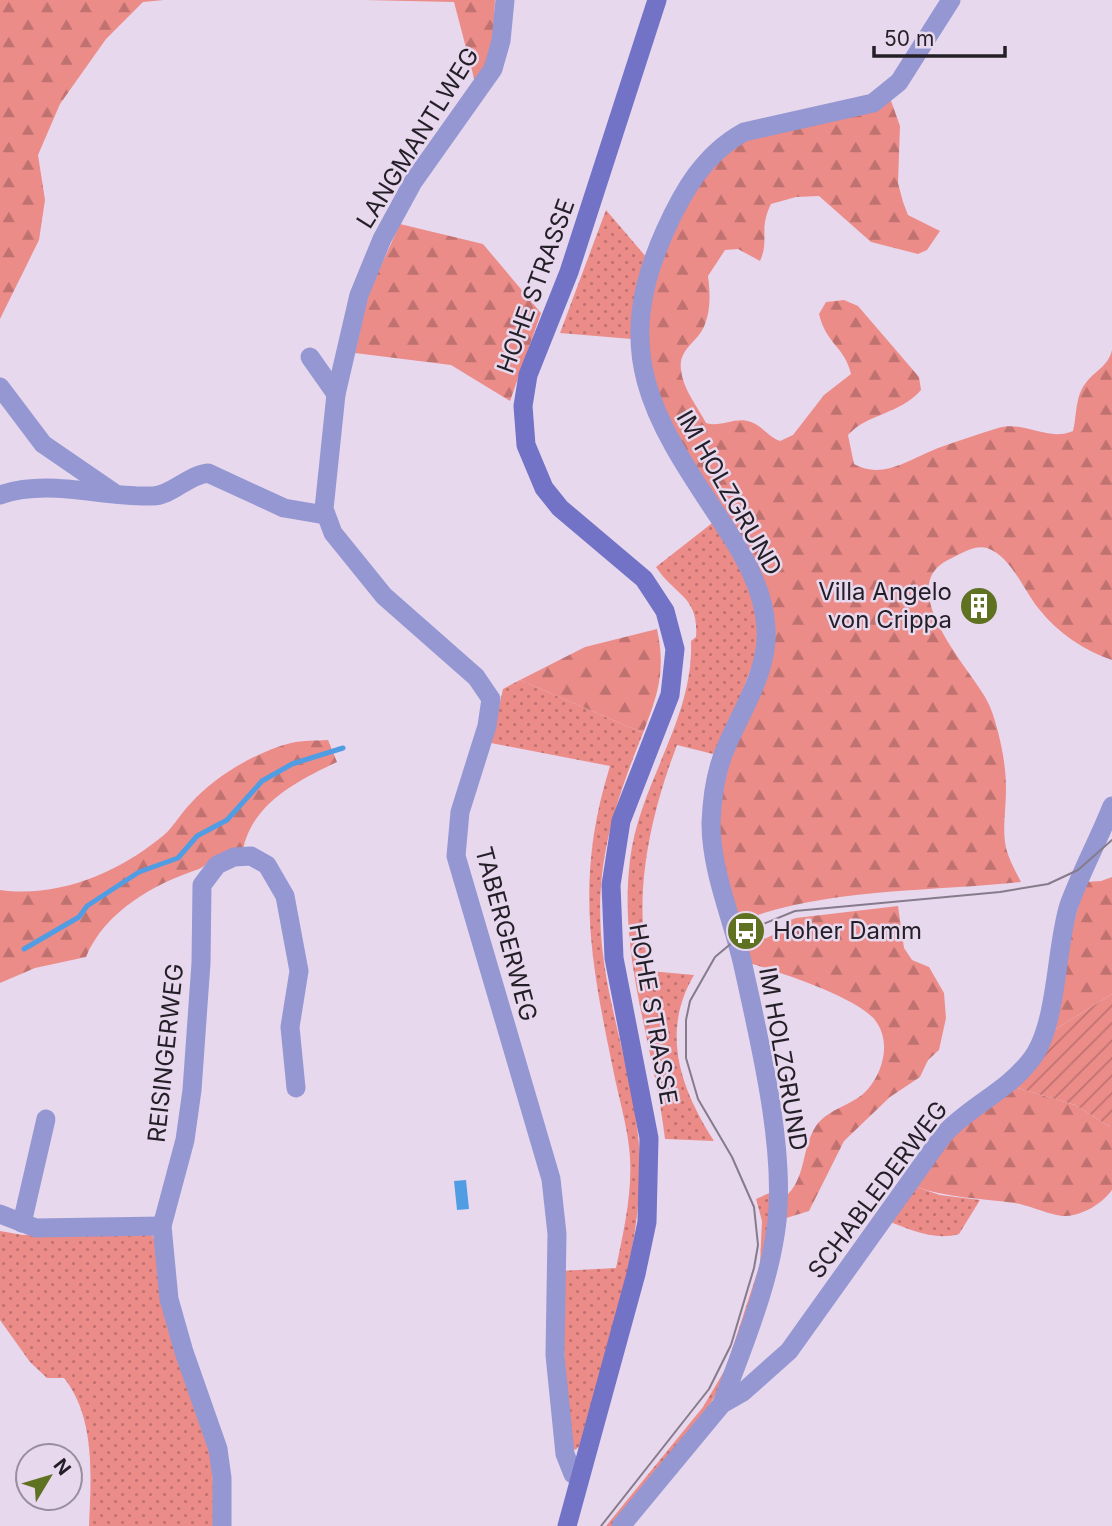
<svg xmlns="http://www.w3.org/2000/svg" width="1112" height="1526" font-family="Inter,sans-serif">
	<style>
		.grass { fill: url(#grass-dots) }
		.forest { fill: url(#forest-firs) }
		.garden { fill: url(#garden-furrows) }
		.water { fill: #519de3 }
		.lines { fill: none; stroke-linecap: round; stroke-linejoin: round }
		.stream { stroke: #519de3; stroke-width: 5 }
		.minor { stroke: #9497d1; stroke-width: 19 }
		.secondary { stroke: #7272c7; stroke-width: 19 }
		.tram { stroke: #857b8a; stroke-width: 2 }
		.labels { text-anchor: middle; stroke-width: 5; stroke-linejoin: round; paint-order: stroke }
		.street-label { font-size: 24px; fill: #241f27; stroke: #e7d8ee }
		.poi-label { font-size: 24px; fill: #241f27; stroke: #e7d8ee; text-anchor: end }
	</style>
	<defs>
		<pattern id="grass-dots" width="8" height="8" patternUnits="userSpaceOnUse" patternTransform="scale(1.75)"><rect width="8" height="8" fill="#ec8c89"/><path d="M2 2h.1M6 6h.1" fill="none" stroke="#bf7270" stroke-width="1.8" stroke-linecap="round"/></pattern>
		<pattern id="forest-firs" width="22" height="20" patternUnits="userSpaceOnUse" patternTransform="scale(1.75)"><rect width="22" height="20" fill="#ec8c89"/><path d="M5 1l3.5 6h-7zM16 11l3.5 6h-7z" fill="#bf7270"/></pattern>
		<pattern id="garden-furrows" width="10" height="10" patternUnits="userSpaceOnUse" patternTransform="scale(1.75)"><rect width="10" height="10" fill="#ec8c89"/><path d="M-1 1l2-2M0 10L10 0M9 11l2-2" fill="none" stroke="#bf7270"/></pattern>
	</defs>
	<rect width="100%" height="100%" fill="#e7d8ee"/>
	<!-- grass -->
	<g class="grass">
		<polygon points="606,210 647,258 632,339 560,333"/>
		<path d="M 716,520 L 745,569 L 762,641 L 717,755 L 677,745 C 651,813 631,898 650,971 L 694,975 C 660,1033 681,1089 714,1141 L 665,1139 C 654,1044 618,957 630,860 C 639,783 694,720 691,641 L 696,637 C 699,596 675,596 656,567 Z"/>
		<path d="M 520,680 L 643,733 C 603,832 588,895 611,1001 C 623,1058 641,1115 640,1174 C 638,1266 603,1359 579,1447 L 575,1450 L 570,1444 L 559,1271 L 616,1268 C 624,1230 634,1187 629,1147 C 626,1121 618,1095 613,1069 C 590,958 575,878 610,766 L 491,743 L 503,689 Z"/>
		<path d="M 913,1186 L 940,1195 L 980,1200 L 959,1234 C 935,1241 911,1230 888,1221 Z"/>
		<path d="M 774,1191 C 769,1267 747,1357 700,1418 C 672,1454 639,1488 612,1526 L 606,1526 L 703,1407 L 726,1368 L 760,1264 L 762,1221 L 756,1199 Z"/>
		<path d="M 136,1230 L 153,1236 L 208,1428 L 217,1526 L 89,1526 C 91,1478 96,1418 64,1378 L 47,1378 L 30,1362 L 0,1320 L 0,1231 L 23,1235 Z"/>
	</g>
	<!-- forest -->
	<g class="forest">
		<polygon points="0,0 164,0 143,2 106,39 60,104 38,155 45,200 39,240 0,319"/>
		<polygon points="364,0 495,0 492,60 476,86 454,2"/>
		<path d="M 890,98 L 900,126 L 898,183 L 903,202 L 908,215 L 940,231 L 927,250 L 918,254 L 871,242 L 819,196 L 796,197 L 771,204 C 758,230 770,239 760,261 L 738,249 L 725,250 L 708,276 C 710,291 711,309 705,324 C 699,342 678,348 681,370 C 683,389 697,406 706,423 C 721,428 736,416 751,422 C 762,426 769,437 780,441 L 793,435 L 824,395 L 851,374 C 845,347 826,344 819,314 L 826,302 L 844,300 L 858,306 L 919,377 L 921,390 C 899,415 868,413 848,435 L 854,464 C 884,481 912,457 941,447 C 960,440 979,434 998,428 C 1023,420 1047,442 1073,431 C 1077,416 1075,397 1085,384 C 1094,371 1108,367 1112,350 L 1112,660 C 1083,650 1058,633 1039,609 C 1024,591 1011,556 987,548 C 975,545 962,553 952,558 C 891,584 966,664 985,697 C 991,707 995,720 998,732 C 1003,751 1006,770 1006,790 C 1006,810 1002,828 1006,848 C 1009,860 1016,872 1021,882 C 931,892 819,888 736,923 L 725,891 L 716,806 L 738,732 L 767,606 L 651,388 L 646,301 L 686,197 L 731,144 Z"/>
		<polygon points="400,224 483,244 541,313 510,401 451,365 355,353 369,292"/>
		<path d="M 657,629 C 666,671 658,694 643,733 L 520,680 L 585,647 Z"/>
		<path d="M 328,740 L 337,762 C 297,781 253,803 243,849 C 234,851 224,853 216,856 C 210,859 206,866 199,869 C 154,884 105,911 86,957 L 35,968 L 0,983 L 0,890 C 57,898 115,874 159,839 C 172,830 180,814 191,803 C 215,776 256,752 291,743 C 303,740 317,741 328,740 Z"/>
		<polygon points="1112,877 1112,994 1051,1032 1067,948 1085,882 1101,881"/>
		<path d="M 898,906 L 904,948 L 912,960 L 929,967 L 944,993 L 946,1018 L 939,1050 L 928,1060 L 920,1077 L 890,1097 L 844,1141 L 809,1211 L 783,1219 L 784,1198 C 807,1179 801,1148 816,1126 C 828,1108 855,1105 868,1089 C 884,1070 891,1041 875,1020 C 857,997 777,971 749,963 L 745,948 L 788,928 L 787,921 L 796,918 Z"/>
		<path d="M 1011,1086 L 1075,1105 L 1112,1128 L 1112,1190 C 1102,1204 1083,1215 1066,1216 C 1054,1217 1029,1205 1014,1203 C 979,1198 947,1198 913,1186 L 947,1139 Z"/>
	</g>
	<!-- garden -->
	<polygon class="garden" points="1112,994 1112,1128 1075,1105 1011,1086 1051,1032"/>
	<!-- water -->
	<polygon class="water" points="466,1180 469,1209 457,1210 454,1181"/>
	<g class="lines">
		<!-- stream -->
		<polyline class="stream" points="24,949 79,917 87,906 139,872 178,858 197,836 227,820 262,781 292,764 343,748"/>
		<!-- minor -->
		<g class="minor">
			<polyline points="505,0 501,41 493,69 413,182 382,239 359,295 336,394 324,509 333,533 384,596 476,677 491,699 487,726 460,812 456,856 551,1179 557,1234 555,1355 565,1454 573,1474 580,1476"/>
			<polyline points="310,357 336,394"/>
			<polyline points="0,387 43,444 113,492"/>
			<path d="M 0,495 C 50,478 102,498 153,496 C 171,496 188,475 208,473 L 284,508 L 325,515"/>
			<polyline points="0,1214 36,1228 162,1226"/>
			<polyline points="22,1223 46,1119"/>
			<path d="M 722,1404 C 743,1345 770,1284 777,1221 C 785,1147 760,1043 744,970 C 734,922 711,873 711,823 C 712,798 715,773 725,750 C 741,710 769,672 766,628 C 764,587 740,549 718,516 C 651,416 611,351 665,231 C 683,191 704,154 744,132 L 873,103 L 899,82 L 951,0"/>
			<polyline points="222,1526 222,1478 218,1449 184,1352 169,1299 162,1226 185,1140 192,1090 201,963 202,885 217,865 234,857 251,856 267,865 285,896 299,971 290,1027 296,1088"/>
			<path d="M 621,1526 L 722,1404 L 743,1392 L 789,1351 L 944,1134 C 970,1106 1007,1091 1030,1061 C 1058,1027 1055,949 1069,905 C 1081,872 1099,839 1112,806"/>
		</g>
		<!-- secondary -->
		<polyline class="secondary" points="567,1526 636,1274 647,1222 649,1138 614,958 611,885 621,821 670,695 675,649 665,611 644,579 560,508 544,488 526,445 523,406 528,375 569,272 657,0"/>
		<!-- tram -->
		<polyline class="tram" points="601,1526 709,1389 731,1345 754,1268 758,1245 754,1207 732,1157 698,1099 686,1058 686,1020 690,1001 715,957 746,931 795,911 1000,892 1048,884 1078,870 1112,840"/>
	</g>
	<!-- icons -->
	<defs>
		<symbol id="building-disc" viewBox="-11 -11 22 22"><circle r="9.5" fill="#5e7222" stroke="#e7d8ee"/><path d="M-4-6H4V6H1V3H-1V6H-4ZM-2.5-4.3h1.7v1.8h-1.7ZM.8-4.3h1.7v1.8H.8ZM-2.5-1h1.7V.8h-1.7ZM.8-1h1.7V.8H.8Z" fill="#fff"/></symbol>
		<symbol id="bus-disc" viewBox="-11 -11 22 22"><circle r="9.5" fill="#5e7222" stroke="#e7d8ee"/><path d="M-5-6H5V4H4V6H2V4H-2V6H-4V4H-5ZM-3.5-4V0h7V-4ZM-3.5 1.2v1.5H-2V1.2ZM2 1.2v1.5H3.5V1.2Z" fill="#fff"/></symbol>
	</defs>
	<g fill-rule="evenodd">
		<use href="#building-disc" x="957" y="584" width="44" height="44"/>
		<use href="#bus-disc" x="724" y="909" width="44" height="44"/>
	</g>
	<g class="labels">
		<!-- street labels -->
		<g class="street-label">
			<text transform="translate(418 138) rotate(-58)" y="8">LANGMANTLWEG</text>
			<text transform="translate(536 286) rotate(-70)" y="8">HOHE STRASSE</text>
			<text transform="translate(729 493) rotate(60)" y="8">IM HOLZGRUND</text>
			<text transform="translate(506 934) rotate(75)" y="8">TABERGERWEG</text>
			<text transform="translate(653 1014) rotate(80)" y="8">HOHE STRASSE</text>
			<text transform="translate(166 1053) rotate(-84)" y="8">REISINGERWEG</text>
			<text transform="translate(783 1059) rotate(80)" y="8">IM HOLZGRUND</text>
			<text transform="translate(878 1190) rotate(-53)" y="8">SCHABLEDERWEG</text>
		</g>
		<!-- poi labels -->
		<g class="poi-label">
			<text x="952" y="600">Villa Angelo<tspan x="952" dy="28">von Crippa</tspan></text>
			<text x="773" y="939" text-anchor="start">Hoher Damm</text>
		</g>
	</g>
	<!-- north arrow -->
	<g transform="translate(49 1477) rotate(52)"><circle r="33" fill="#e7d8ee" stroke="#998e9e" stroke-width="2"/>
	<path d="M0-5L12 26L0 18L-12 26Z" fill="#5e7222"/>
	<text y="-10" font-size="19" font-weight="bold" text-anchor="middle" fill="#241f27">N</text>
	</g>
	<!-- scale -->
	<path d="M874 46v10h131v-10" fill="none" stroke="#241f27" stroke-width="3.5"/>
	<text x="884" y="46" font-size="21" fill="#241f27" stroke="#e7d8ee" stroke-width="5" paint-order="stroke">50 m</text>
</svg>
